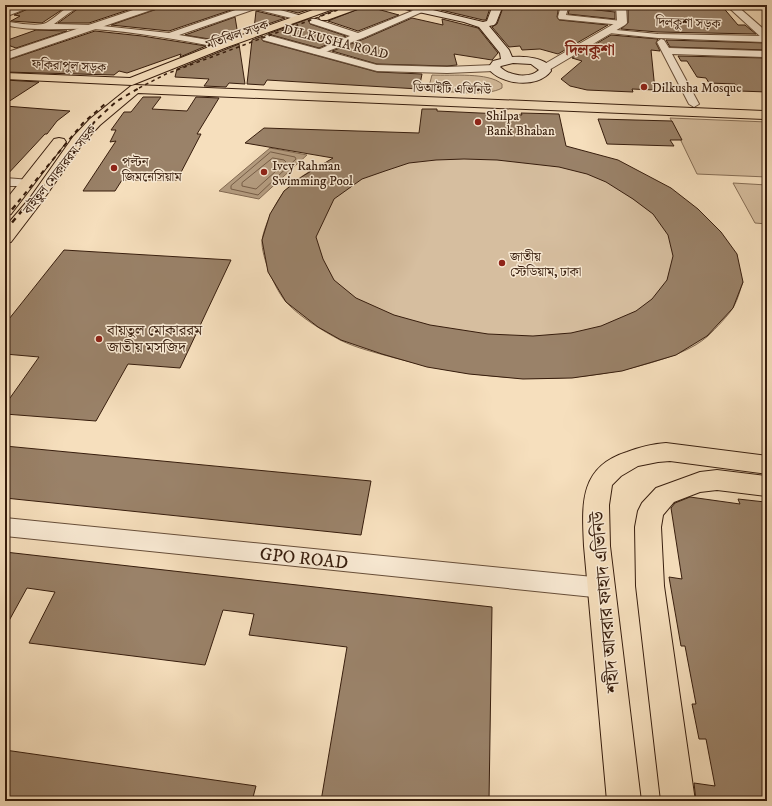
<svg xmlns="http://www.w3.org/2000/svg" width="772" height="806" font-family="'IM FELL DW Pica','Noto Serif Bengali',serif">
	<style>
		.green { fill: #d6be9f; stroke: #866e56 }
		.water { fill: #b59d81; stroke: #836a53 }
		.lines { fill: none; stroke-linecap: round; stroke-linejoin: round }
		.shore { stroke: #765d47; stroke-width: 1 }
		.building { fill: #9a8269; stroke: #371d0d; fill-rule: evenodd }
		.minor-casing { stroke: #674e39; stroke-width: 2 }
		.tertiary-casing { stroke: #674e39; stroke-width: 2 }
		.secondary-casing { stroke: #371d0d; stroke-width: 2 }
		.primary-casing { stroke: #371d0d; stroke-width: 2 }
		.minor { fill: #f9ead4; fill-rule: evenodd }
		.tertiary { fill: #f9ead4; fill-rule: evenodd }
		.secondary { fill: #f9ead4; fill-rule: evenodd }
		.primary { fill: #f6dfbd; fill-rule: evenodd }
		.rail-far2 { stroke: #371d0d; stroke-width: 1.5; stroke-dasharray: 3.5 3.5; stroke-linecap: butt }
		.rail-far1 { stroke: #371d0d; stroke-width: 2; stroke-dasharray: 4.5 4.5; stroke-linecap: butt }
		.rail { stroke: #371d0d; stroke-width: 2.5; stroke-dasharray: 5.5 5.5; stroke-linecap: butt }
		.poi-dot { fill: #8f2418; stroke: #f9ead4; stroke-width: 1.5 }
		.labels { text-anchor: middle; stroke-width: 3; stroke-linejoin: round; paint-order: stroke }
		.far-street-label { font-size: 13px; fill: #371d0d; stroke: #f9ead4 }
		.far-poi-label { font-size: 13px; fill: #371d0d; stroke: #f9ead4; text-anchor: start }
		.poi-label { font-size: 15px; fill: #371d0d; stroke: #f9ead4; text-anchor: start }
		.far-district-label { font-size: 16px; font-weight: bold; fill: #7a1f14; stroke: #f9ead4 }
		.near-street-label { font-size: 18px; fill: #371d0d; stroke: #f9ead4 }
	</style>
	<rect width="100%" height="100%" fill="#f6dfbd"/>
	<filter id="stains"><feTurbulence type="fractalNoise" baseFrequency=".005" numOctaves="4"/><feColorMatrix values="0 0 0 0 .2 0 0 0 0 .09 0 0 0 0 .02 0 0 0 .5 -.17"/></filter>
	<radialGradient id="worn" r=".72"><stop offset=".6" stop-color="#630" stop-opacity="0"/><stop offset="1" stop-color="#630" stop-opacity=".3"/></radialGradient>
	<!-- green -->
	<g class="green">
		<path d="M 432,75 C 452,76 488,72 502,84 L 502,88 C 487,97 446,91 428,90 Z"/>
		<polygon points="670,118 767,122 767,177 697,174"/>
		<path d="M 564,146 L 743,282 C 740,290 738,299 734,306 C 730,314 715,329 708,336 C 692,350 670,357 650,363 C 566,388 478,380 395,358 C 377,353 356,348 340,340 C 323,331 300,317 287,303 C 276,292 261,256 262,241 C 263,228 276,201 284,192 C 302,171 331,161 355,151 Z"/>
		<polygon points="733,183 767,185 767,224 755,223"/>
	</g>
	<!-- water -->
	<polygon class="water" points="270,148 307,155 259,199 219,191"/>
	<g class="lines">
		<!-- shore -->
		<g class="shore">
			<polygon points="271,152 295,157 296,159 258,195 231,189 231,186"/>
			<polygon points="273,158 284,160 286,162 256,189 242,186 242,183"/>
		</g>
	</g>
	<!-- building -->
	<g class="building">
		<polygon points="37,5 69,5 42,23 11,21 20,16 14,15"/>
		<polygon points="83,5 143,5 89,23 58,23"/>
		<polygon points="164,5 233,5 234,9 169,31 111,25 160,8"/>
		<polygon points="268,5 322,5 298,13"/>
		<polygon points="440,5 491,5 486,20 483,20 441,10"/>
		<polygon points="504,5 559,5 557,17 559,20 608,25 558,54 540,49 522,50 520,46 509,47 492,27 497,24"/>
		<polygon points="628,5 721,5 738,25 745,25 756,34 658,32 621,29 628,23"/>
		<polygon points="366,6 399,15 358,31 328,21"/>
		<polygon points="570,7 615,12 615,19 568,14"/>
		<polygon points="256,11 285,18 254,29"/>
		<polygon points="235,17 238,35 221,41 185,35"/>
		<polygon points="412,18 443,25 442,19 478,28 498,53 492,60 454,54 457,65 447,66 377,64 332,51 364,39"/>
		<polygon points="308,19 310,24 346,36 319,48 268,34"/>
		<polygon points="36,30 67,31 16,48 5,44 5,41"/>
		<polygon points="95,31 142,36 206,46 180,57 181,54 127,73 119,71 114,75 5,72 5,61"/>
		<polygon points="611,35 658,39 656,43 660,51 651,50 655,90 632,89 633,92 587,90 570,86 561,79 582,61 572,58"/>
		<polygon points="263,36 261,38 263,41 377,72 422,74 419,89 267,80 264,85 247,84 252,40"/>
		<polygon points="666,40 767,43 767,50 670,47"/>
		<polygon points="239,44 245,84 229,83 226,87 204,86 209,79 175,77 177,69"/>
		<polygon points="678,56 767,58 767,92 739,91 735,84 709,83 706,78 697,77 687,61 681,61"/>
		<polygon points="5,80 39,82 5,104"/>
		<polygon points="143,97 161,97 152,109 187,111 196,97 219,98 197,134 201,134 177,180 122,180 115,191 83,191 116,141 110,142 116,130 111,130 124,112 131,112"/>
		<polygon points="5,106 70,111 57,121 47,134 45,134 5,177"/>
		<path d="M 422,109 L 437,109 L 437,111 L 522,115 L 521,113 L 559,114 L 566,146 L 618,160 L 671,188 L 698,209 L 721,232 L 737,254 L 743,282 L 733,308 L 707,336 L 676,355 L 622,371 L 572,378 L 523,379 L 469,374 L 427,367 L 382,354 L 341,340 L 318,327 L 286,302 L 268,272 L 262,240 L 270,214 L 284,191 L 303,176 L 333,158 L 245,143 L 264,128 L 419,133 ZM 464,159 L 497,160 L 559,167 L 587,174 L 606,182 L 633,199 L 653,214 L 668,235 L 673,256 L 667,280 L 652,299 L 636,311 L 601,326 L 571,333 L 533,336 L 488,334 L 430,325 L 394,315 L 356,298 L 334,280 L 323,259 L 316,237 L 334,199 L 362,179 L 385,171 L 409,163 L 436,160 Z"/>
		<polygon points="598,119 672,121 682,140 670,140 674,146 607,144"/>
		<polygon points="64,250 231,260 180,368 128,364 96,421 5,414 5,405 39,357 5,354 5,324"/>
		<polygon points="5,446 371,481 361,535 5,498"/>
		<polygon points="690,497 740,504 738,499 765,502 767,508 767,801 696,801 694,783 715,786 706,739 699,739 692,704 696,704 685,646 681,646 669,577 682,579 671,508 675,503"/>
		<polygon points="5,552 492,607 489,801 321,801 347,647 249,635 254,614 223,610 205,665 29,643 55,592 27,588 5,628"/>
		<polygon points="5,750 256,786 252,801 5,801"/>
	</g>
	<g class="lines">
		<defs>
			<g id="minor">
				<polygon points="24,5 35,5 5,17 5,12"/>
				<path d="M 72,5 L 82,5 L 69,13 L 54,24 L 93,25 L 169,33 L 247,6 L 246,5 L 262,5 L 302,16 L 303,18 L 299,20 L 255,9 L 179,35 L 226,43 L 227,45 L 226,47 L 223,48 C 180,40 137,32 93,29 C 64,28 34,32 5,25 L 5,21 C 14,23 38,27 46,23 C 55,18 62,10 72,5 Z"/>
				<polygon points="427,5 438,5 363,38 320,54 314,54 313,52 350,36 310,23 310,19 316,19 358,33"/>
				<polygon points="561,5 569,5 566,15 622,21 626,23 622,25 559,19 558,17"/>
				<path d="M 569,5 C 581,5 615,2 624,9 L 620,11 L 573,7 Z"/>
				<polygon points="606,29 658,34 767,36 767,42 658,38 609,33 605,31"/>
				<polygon points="661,39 664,40 669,48 767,51 767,57 672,54 699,104 694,107 689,104 657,42"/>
				<polygon points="5,178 31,180 33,183 31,186 5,186"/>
				<polygon points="5,518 603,578 611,581 614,588 611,595 603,598 5,536"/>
			</g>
			<g id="tertiary">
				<polygon points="148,5 162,5 160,7 5,60 5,53"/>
				<polygon points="616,5 626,5 627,23 625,25 549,70 541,70 539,68 541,66 617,22"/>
				<polygon points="726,5 736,5 767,32 767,40 763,39"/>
				<polygon points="267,35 377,65 447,67 494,65 500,68 494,71 447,73 377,71 263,40 262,38"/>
			</g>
			<path id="secondary" d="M 394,5 L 412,5 L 483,22 L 487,21 L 493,5 L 503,5 L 496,23 L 494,25 L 489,26 L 509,50 L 512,57 C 522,56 550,57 551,71 C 538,89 500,85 488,68 L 493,61 L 501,59 L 500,53 L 479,27 L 464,22 L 396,7 ZM 513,63 L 531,64 L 539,70 C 529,79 509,76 500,67 L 501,66 Z"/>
			<g id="primary">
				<polygon points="327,5 341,5 339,7 227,47 132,85 5,79 5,73 130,78 219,43"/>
				<polygon points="351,5 365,5 363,7 327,20 321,20 319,18 321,16"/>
				<polygon points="135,85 767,111 767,119 138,93 100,125 83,143 40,204 11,242 5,243 5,227 30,198 73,137 90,119 131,86"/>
				<polygon points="59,138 64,139 66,142 11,214 5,216 5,201 54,139"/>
				<path d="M 666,443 L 767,456 L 767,474 L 670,461 L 658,462 L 638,466 L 621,476 L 612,485 L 609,505 L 610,546 L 641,801 L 607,801 L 584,546 C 582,504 579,467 627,452 C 640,447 652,444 666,443 Z"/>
				<polygon points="717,470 767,476 767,496 717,490 700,492 674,502 663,515 661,527 664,586 695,801 661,801 636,586 635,527 638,511 642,503 656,488 700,472"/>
			</g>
		</defs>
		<!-- minor casing -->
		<use href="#minor" class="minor-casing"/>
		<!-- tertiary casing -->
		<use href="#tertiary" class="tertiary-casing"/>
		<!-- secondary casing -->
		<use href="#secondary" class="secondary-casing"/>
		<!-- primary casing -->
		<use href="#primary" class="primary-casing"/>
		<!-- minor -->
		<use href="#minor" class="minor"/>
		<!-- tertiary -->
		<use href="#tertiary" class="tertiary"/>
		<!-- secondary -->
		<use href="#secondary" class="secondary"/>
		<!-- primary -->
		<use href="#primary" class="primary"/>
		<!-- rail-far2 -->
		<polyline class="rail-far2" points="139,88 166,74 351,5"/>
		<!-- rail-far1 -->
		<g class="rail-far1">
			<polyline points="18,202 83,123 105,104"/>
			<polyline points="30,202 96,120 117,101 141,87"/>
		</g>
		<!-- rail -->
		<g class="rail">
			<polyline points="5,218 19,201"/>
			<polyline points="5,231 30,201"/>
		</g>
	</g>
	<!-- markers -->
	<g class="poi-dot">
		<circle cx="644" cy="87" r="4"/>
		<circle cx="478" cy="122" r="4"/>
		<circle cx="114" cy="168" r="4"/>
		<circle cx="264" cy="172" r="4"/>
		<circle cx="502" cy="263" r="4"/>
		<circle cx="99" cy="339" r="4"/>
	</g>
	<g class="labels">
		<!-- far-street labels -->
		<g class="far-street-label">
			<text transform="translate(688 22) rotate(2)" y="5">দিলকুশা সড়ক</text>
			<text transform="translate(237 34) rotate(-19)" y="5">মতিঝিল সড়ক</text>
			<text transform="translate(336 41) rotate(14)" y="5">DILKUSHA ROAD</text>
			<text transform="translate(69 65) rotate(3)" y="5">ফকিরাপুল সড়ক</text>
			<text transform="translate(452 88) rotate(2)" y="5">ডিআইটি এভিনিউ</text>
			<text transform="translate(59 169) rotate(-52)" y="5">বাইতুল মোকাররম সড়ক</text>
		</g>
		<!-- far-poi labels -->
		<g class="far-poi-label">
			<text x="652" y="92">Dilkusha Mosque</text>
			<text x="486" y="120">Shilpa<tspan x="486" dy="15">Bank Bhaban</tspan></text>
			<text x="122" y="166">পল্টন<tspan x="122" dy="15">জিমনেসিয়াম</tspan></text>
			<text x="272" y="170">Ivey Rahman<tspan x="272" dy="15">Swimming Pool</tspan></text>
			<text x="510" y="261">জাতীয়<tspan x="510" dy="15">স্টেডিয়াম, ঢাকা</tspan></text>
		</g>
		<!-- poi labels -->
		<g class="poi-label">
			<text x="107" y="335">বায়তুল মোকাররম<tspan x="107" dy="17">জাতীয় মসজিদ</tspan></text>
		</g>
		<!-- far-district labels -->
		<g class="far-district-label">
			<text x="590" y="55">দিলকুশা</text>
		</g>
		<!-- near-street labels -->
		<g class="near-street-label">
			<text transform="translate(304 558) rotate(6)" y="6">GPO ROAD</text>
			<text transform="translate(605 602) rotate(-95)" y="6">শহীদ আবরার ফাহাদ এভিনিউ</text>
		</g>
	</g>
	<!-- margin -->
	<rect width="772" height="806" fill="none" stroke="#f6dfbd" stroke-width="20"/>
	<rect x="6" y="6" width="760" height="794" fill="none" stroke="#371d0d" stroke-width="2"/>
	<rect x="10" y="10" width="752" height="786" fill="none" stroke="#371d0d"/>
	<rect width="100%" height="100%" filter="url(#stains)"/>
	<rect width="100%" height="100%" fill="url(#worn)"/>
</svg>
